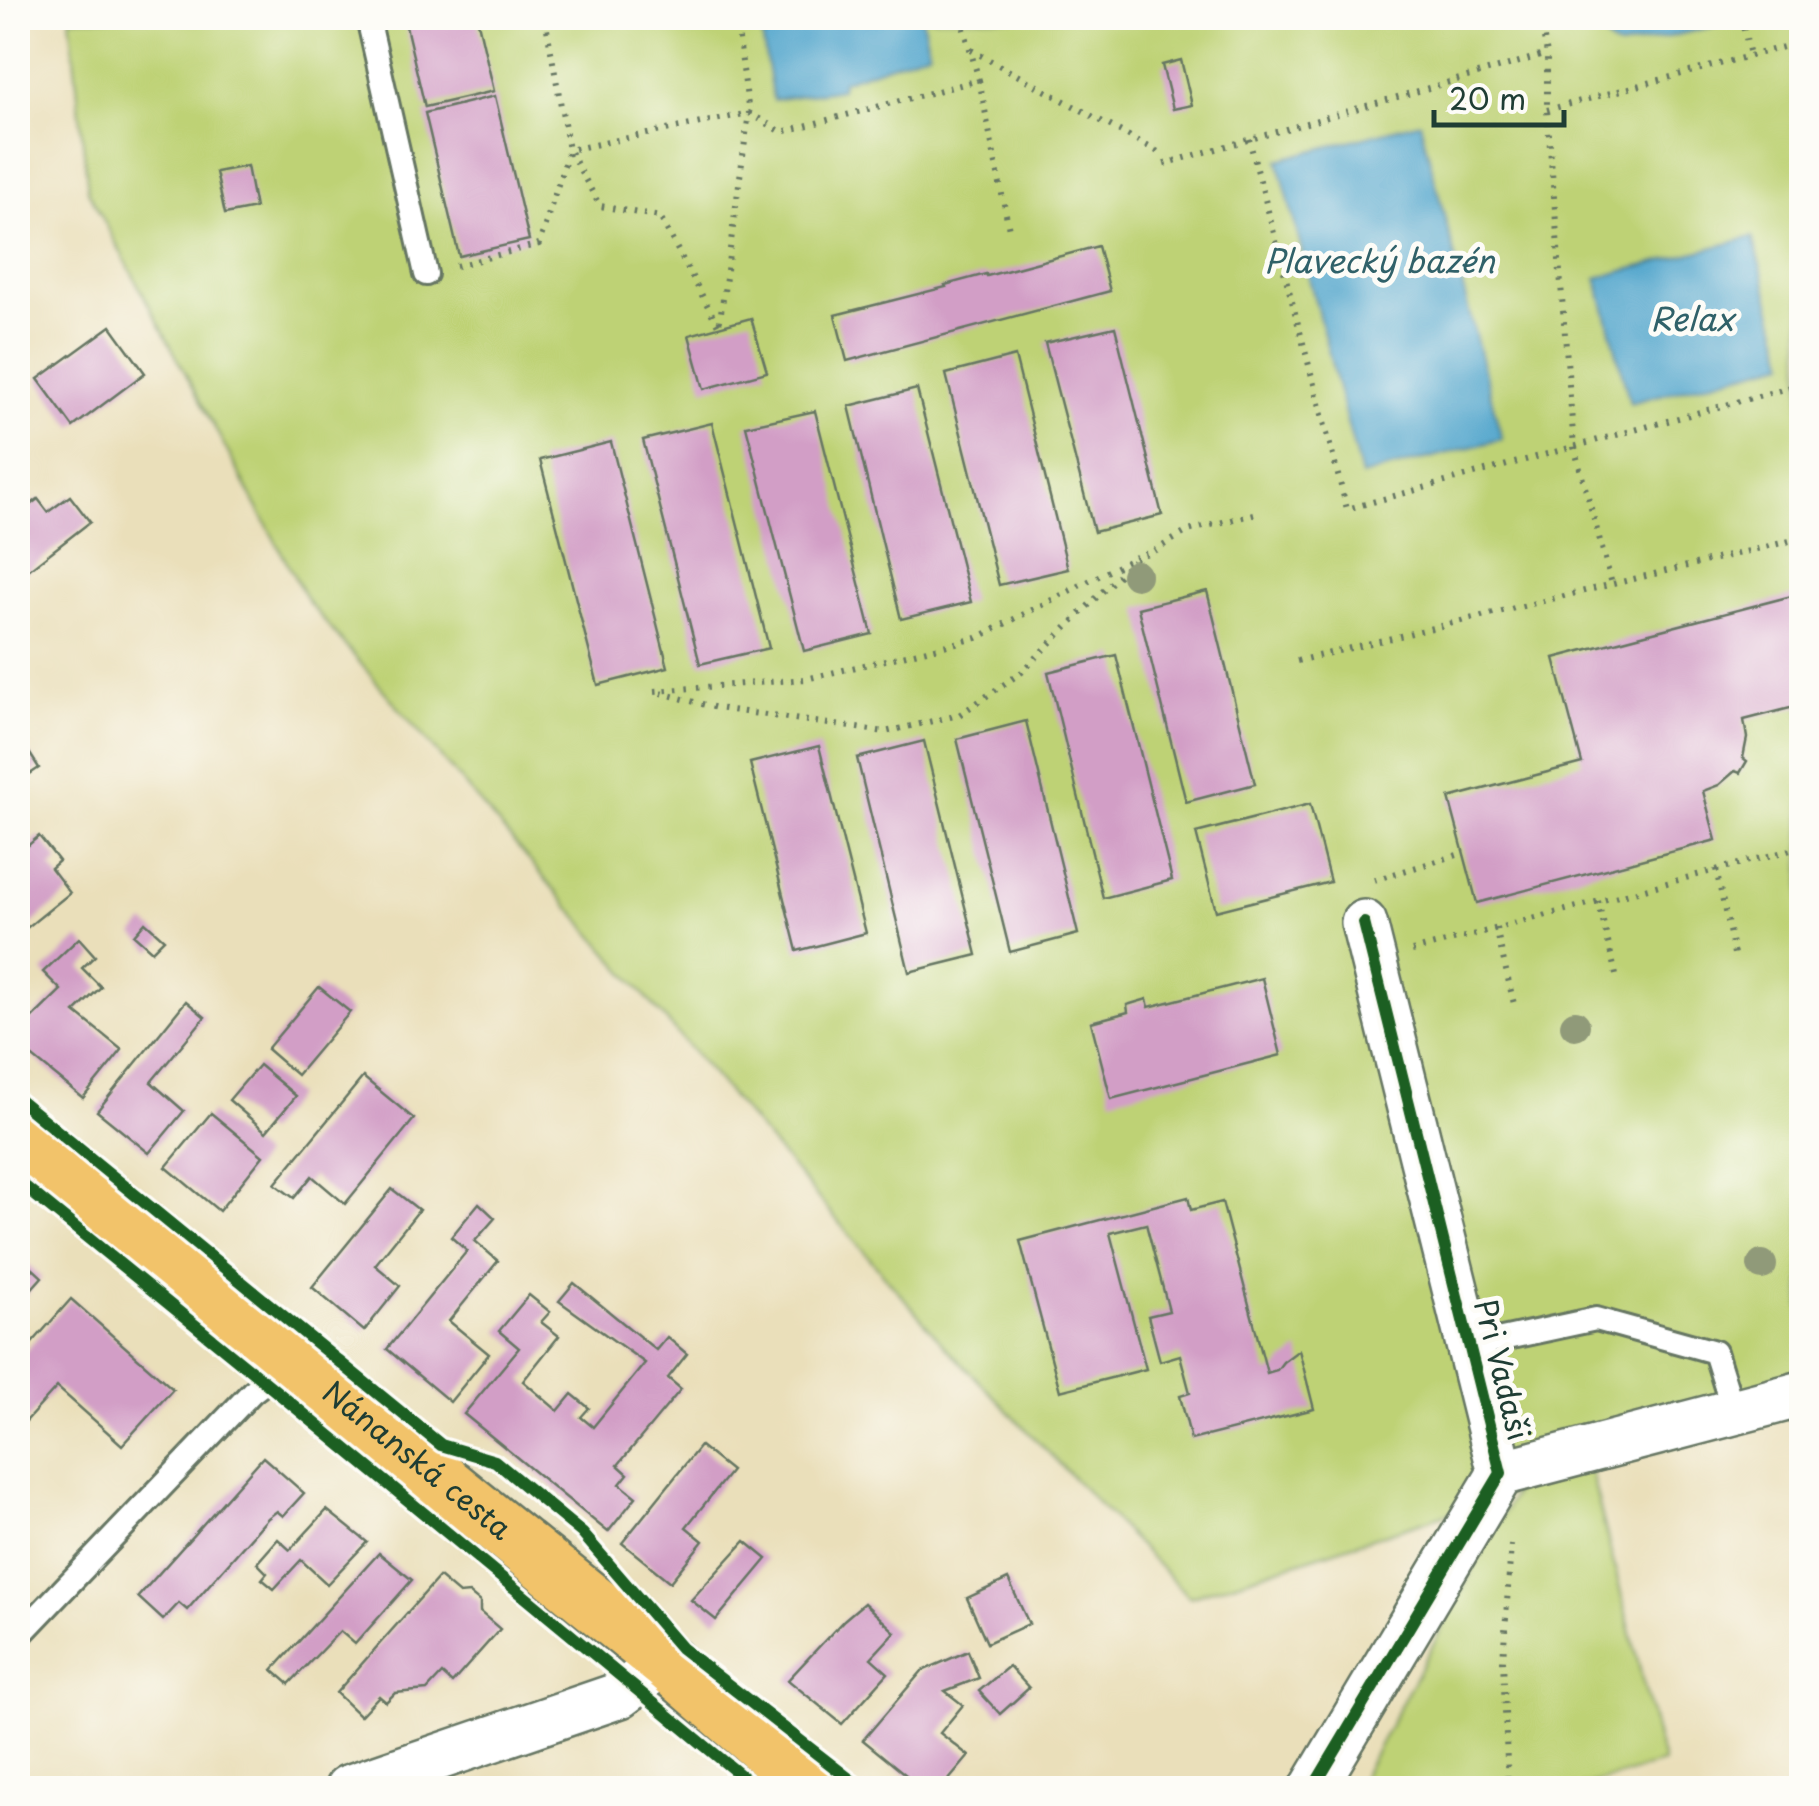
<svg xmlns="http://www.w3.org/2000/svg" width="1819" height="1806" font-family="'Playpen Sans',sans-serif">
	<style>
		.green { fill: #bed275; stroke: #6e8854; stroke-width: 2.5 }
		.water { fill: #51a5cc; stroke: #387180; stroke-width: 2.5 }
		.building { fill: #d29ec6 }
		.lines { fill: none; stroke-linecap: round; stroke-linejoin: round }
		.service-casing { stroke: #667663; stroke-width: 28 }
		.minor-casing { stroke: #667663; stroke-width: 50 }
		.primary-casing { stroke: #667663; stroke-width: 60 }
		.path { stroke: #667663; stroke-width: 6; stroke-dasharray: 2.5 8; stroke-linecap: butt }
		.service { stroke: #fff; stroke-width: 22 }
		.minor { stroke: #fff; stroke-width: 45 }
		.primary { stroke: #f2c36a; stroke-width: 55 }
		.cycleway-casing { stroke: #fdfcf7; stroke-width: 19 }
		.cycleway { stroke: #1b5e20; stroke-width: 12 }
		.tree { fill: #909a79 }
		.labels { text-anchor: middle; stroke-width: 10; stroke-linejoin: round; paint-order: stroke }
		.street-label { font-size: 30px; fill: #1f3d34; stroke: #fdfcf7 }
		.water-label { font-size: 32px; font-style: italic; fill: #306169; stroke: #fdfcf7 }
	</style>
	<rect width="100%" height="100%" fill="#fdfcf7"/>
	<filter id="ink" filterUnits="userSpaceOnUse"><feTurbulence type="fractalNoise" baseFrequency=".01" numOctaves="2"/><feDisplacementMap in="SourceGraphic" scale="20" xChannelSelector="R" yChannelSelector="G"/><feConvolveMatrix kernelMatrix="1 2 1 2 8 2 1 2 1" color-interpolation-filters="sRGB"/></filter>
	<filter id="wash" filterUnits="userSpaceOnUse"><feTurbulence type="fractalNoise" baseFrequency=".0048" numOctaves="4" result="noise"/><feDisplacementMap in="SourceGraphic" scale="40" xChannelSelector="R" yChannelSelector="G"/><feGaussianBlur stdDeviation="2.25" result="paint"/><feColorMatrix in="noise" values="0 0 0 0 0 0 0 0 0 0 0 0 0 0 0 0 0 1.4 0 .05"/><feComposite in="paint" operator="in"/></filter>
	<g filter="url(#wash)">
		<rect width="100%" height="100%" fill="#eadfba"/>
		<!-- green -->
		<polygon class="green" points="70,18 1801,18 1801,1411 1590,1468 1663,1763 1578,1788 1356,1788 1515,1492 1189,1597 944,1345 308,602 88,191"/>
		<!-- water -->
		<g class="water">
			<polygon points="759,18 860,18 862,21 890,18 922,18 929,51 842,81 841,89 773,100"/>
			<path d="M 1600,18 L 1729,18 L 1719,25 L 1621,48 C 1604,46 1603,32 1600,18 Z"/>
			<polygon points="1420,122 1502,439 1361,476 1278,160"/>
			<polygon points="1753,237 1786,362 1630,403 1597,278"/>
		</g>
		<g id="blocks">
			<!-- building -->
			<g class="building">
				<polygon points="404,18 477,18 494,91 425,107"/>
				<polygon points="1181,60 1192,105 1173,109 1162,65"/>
				<polygon points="495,96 529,240 459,256 425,113"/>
				<polygon points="247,166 255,208 225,214 216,172"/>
				<polygon points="1098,246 1110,291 847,361 835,315 946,287 945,285 986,274 987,276"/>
				<polygon points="751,318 767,372 704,389 689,335"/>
				<polygon points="111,326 145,373 73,427 38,379"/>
				<polygon points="1115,327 1162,515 1094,532 1045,343"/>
				<polygon points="1015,356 1068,569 999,585 946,374"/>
				<polygon points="917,389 971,602 901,619 849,406"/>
				<polygon points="815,411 872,634 804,651 746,426"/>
				<polygon points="712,423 769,648 700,664 643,440"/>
				<polygon points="611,442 668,667 598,685 540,460"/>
				<polygon points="70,496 90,522 18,578 18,514 38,499 48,512"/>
				<polygon points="1207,591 1255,784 1186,802 1138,608"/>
				<polygon points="1799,594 1802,606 1802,705 1744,720 1747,738 1743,758 1747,761 1740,773 1735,771 1719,785 1703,791 1716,840 1477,903 1449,798 1582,763 1554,658"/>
				<polygon points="1116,655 1172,880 1103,898 1048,672"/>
				<polygon points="1026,721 1078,934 1010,952 957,739"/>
				<polygon points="18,735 39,768 18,782"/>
				<polygon points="924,741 977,955 909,972 857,758"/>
				<polygon points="819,746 866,933 797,951 750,763"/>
				<polygon points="1310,804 1330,882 1216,911 1196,833"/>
				<polygon points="39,836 59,861 51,868 70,893 18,935 18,854"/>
				<polygon points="145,922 164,939 152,951 134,935"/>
				<polygon points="79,938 95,956 82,968 101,987 75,1012 122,1050 83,1098 18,1045 18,1032 61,990 43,972"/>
				<polygon points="1262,978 1281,1055 1111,1099 1091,1022 1128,1012 1127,1005 1147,999 1149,1007"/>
				<polygon points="319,987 350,1012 297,1075 267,1049"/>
				<polygon points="186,1001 205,1017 151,1082 184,1111 149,1153 97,1111"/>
				<polygon points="259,1065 296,1096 266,1132 229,1100"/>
				<polygon points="363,1077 414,1119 345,1204 312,1176 294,1198 275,1184"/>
				<polygon points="211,1113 263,1156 219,1211 166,1167"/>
				<polygon points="392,1189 419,1210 375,1265 400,1286 364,1331 312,1287"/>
				<polygon points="1188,1197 1191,1210 1222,1202 1267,1373 1277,1370 1283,1362 1299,1350 1314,1409 1191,1440 1180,1396 1190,1393 1180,1355 1160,1361 1148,1316 1169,1311 1146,1224 1110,1233 1146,1369 1060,1391 1020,1241"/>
				<polygon points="479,1203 495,1218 475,1241 498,1261 449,1321 489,1354 450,1402 387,1349 467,1251 451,1237"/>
				<polygon points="18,1255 42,1277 18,1304"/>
				<polygon points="574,1283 656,1350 667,1337 687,1354 668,1378 681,1389 618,1465 628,1474 620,1484 636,1497 608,1532 464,1414 519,1348 499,1331 529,1295 550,1312 541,1322 559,1336 523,1381 558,1411 572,1394 589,1408 581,1417 593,1427 645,1363 559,1301"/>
				<polygon points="71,1299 173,1389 122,1445 57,1387 18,1430 18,1359"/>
				<polygon points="700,1446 731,1471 686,1527 703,1541 670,1582 622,1543"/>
				<polygon points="263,1457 304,1493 283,1516 277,1511 268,1518 187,1610 179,1603 163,1620 138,1597"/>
				<polygon points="327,1510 367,1542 327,1584 301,1560 274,1589 262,1579 267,1573 257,1563 278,1539 290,1550"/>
				<polygon points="745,1541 767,1559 716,1620 691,1600"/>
				<polygon points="379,1553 412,1580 355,1644 340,1631 289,1684 273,1670"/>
				<polygon points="439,1577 459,1594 469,1593 480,1602 480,1612 500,1629 452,1683 442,1674 427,1690 395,1693 386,1702 379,1696 360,1716 336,1693"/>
				<polygon points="1008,1579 1029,1624 987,1643 967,1598"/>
				<polygon points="864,1603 895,1632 871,1658 888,1673 842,1724 788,1680 844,1620"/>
				<polygon points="968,1651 979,1678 945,1691 963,1705 940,1733 969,1756 942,1788 922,1788 863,1740 922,1671"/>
				<polygon points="1009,1666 1029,1688 1000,1714 979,1691"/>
			</g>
		</g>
	</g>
	<g filter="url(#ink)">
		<use href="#blocks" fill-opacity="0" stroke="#667663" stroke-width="2.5"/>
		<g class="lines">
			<defs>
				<g id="service">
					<polyline points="368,18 426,274"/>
					<polyline points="1469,1346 1596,1319 1715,1352 1734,1413"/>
					<polyline points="18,1637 252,1392 265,1382 287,1355"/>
				</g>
				<g id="minor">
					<polyline points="1501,1473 1802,1394"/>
					<polyline points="348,1788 620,1695 665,1661"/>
					<polyline points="1313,1788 1501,1473 1364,923"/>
				</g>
				<g id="primary">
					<path id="s1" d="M 18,1140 L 665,1661 L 812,1788"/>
				</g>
			</defs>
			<!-- service casing -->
			<use href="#service" class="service-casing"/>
			<!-- minor casing -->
			<use href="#minor" class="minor-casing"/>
			<!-- primary casing -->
			<use href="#primary" class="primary-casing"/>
			<!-- path -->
			<g class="path">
				<polyline points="736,18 749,113 719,327 660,217 600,206 569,150 749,113 782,132 979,80 961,18"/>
				<polyline points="1540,18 1547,54 1547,110 1574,447 1612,584"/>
				<polyline points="1741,18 1750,55"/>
				<polyline points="971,50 1160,153"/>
				<polyline points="979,80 1010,234"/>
				<polyline points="1547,110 1802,42"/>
				<polyline points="1249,139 1347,509 1802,384"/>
				<polyline points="1164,164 1547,54"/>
				<polyline points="456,266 539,244 569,150 545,18"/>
				<polyline points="1297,661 1802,538"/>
				<polyline points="655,691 806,679 977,638 1138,556 1152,552 1188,531 1258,513"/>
				<polyline points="661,693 717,708 885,732 959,715 1022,672 1133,561"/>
				<polyline points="1716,869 1734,954"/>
				<polyline points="1374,880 1457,855"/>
				<polyline points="1598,901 1617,979"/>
				<polyline points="1496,928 1514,1004"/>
				<polyline points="1412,951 1802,847"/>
				<polyline points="1508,1788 1503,1660 1511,1545"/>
			</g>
			<!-- service -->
			<use href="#service" class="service"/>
			<!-- minor -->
			<use href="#minor" class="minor"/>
			<!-- primary -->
			<use href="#primary" class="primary"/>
			<defs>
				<g id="cycleway">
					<polyline points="18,1099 441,1445 495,1461 582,1533 681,1648 861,1788"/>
					<polyline points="18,1181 265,1382 756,1788"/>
					<polyline points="1313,1788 1501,1473 1364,923"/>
				</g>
			</defs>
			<!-- cycleway casing -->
			<use href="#cycleway" class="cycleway-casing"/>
			<!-- cycleway -->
			<use href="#cycleway" class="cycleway"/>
		</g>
		<!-- trees -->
		<g class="tree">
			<circle cx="1136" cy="575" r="15"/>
			<circle cx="1575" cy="1025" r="15"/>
			<circle cx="1762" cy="1265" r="15"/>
		</g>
	</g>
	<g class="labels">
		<!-- street labels -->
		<g class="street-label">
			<text transform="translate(1501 1370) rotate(76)" y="10">Pri Vadaši</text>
			<text dy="10" stroke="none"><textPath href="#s1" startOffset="512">Nánanská cesta</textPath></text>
		</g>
		<!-- water labels -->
		<g class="water-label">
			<text x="1380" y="273">Plavecký bazén</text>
			<text x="1692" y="331">Relax</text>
		</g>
	</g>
	<!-- margin -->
	<rect width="1819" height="1806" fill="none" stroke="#fdfcf7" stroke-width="60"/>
	<!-- scale -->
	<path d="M1434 110v15h130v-15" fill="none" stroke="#1f3d34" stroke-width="5"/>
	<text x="1449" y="110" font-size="30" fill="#1f3d34" stroke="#fdfcf7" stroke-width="8" paint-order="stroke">20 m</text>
</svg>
